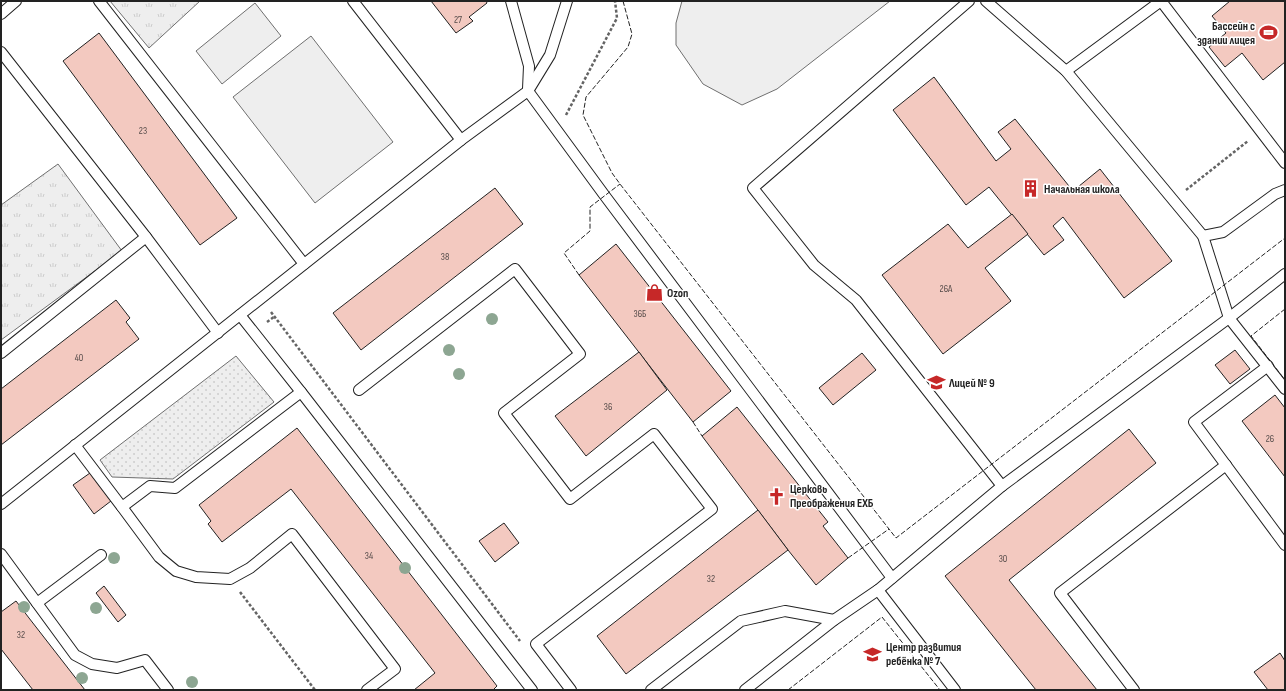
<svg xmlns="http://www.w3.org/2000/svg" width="1286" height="691" font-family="'Sofia Sans Condensed',sans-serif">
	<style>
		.grass { fill: url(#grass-dots); stroke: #6f6f6f }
		.park { fill: url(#park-tufts); stroke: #6f6f6f }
		.pitch { fill: #eee; stroke: #6f6f6f }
		.building { fill: #f3c9c0; stroke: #222 }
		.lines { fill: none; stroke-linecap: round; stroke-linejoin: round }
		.service-casing { stroke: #222; stroke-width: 12 }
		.path { stroke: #646464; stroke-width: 2.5; stroke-dasharray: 3 2; stroke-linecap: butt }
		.service { stroke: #fff; stroke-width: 10 }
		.fence { stroke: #222; stroke-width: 1; stroke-dasharray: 5 2; stroke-linecap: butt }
		.tree { fill: #8da692 }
		.labels { text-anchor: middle; stroke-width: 3; stroke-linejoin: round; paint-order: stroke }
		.number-label { font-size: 10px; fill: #564c4a }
		.poi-label { font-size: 12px; font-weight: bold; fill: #222; stroke: #fff; text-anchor: start }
	</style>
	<defs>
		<pattern id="grass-dots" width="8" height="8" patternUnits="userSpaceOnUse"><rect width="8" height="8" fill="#eee"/><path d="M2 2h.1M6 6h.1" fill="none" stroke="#ccc" stroke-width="1.8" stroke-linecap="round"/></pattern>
		<pattern id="park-tufts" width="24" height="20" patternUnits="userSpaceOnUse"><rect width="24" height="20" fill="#eee"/><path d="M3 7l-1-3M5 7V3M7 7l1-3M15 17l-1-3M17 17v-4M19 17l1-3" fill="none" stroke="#ccc"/></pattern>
	</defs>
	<rect width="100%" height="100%" fill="#fff"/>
	<!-- grass -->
	<polygon class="grass" points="236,356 274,402 173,479 112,477 100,460"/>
	<!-- park -->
	<g class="park">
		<polygon points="110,1 200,1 149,48"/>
		<polygon points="58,164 122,251 1,340 1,205"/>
	</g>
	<!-- pitch -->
	<g class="pitch">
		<polygon points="682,1 890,1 777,89 742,105 703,84 676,45 676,23"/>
		<polygon points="255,3 281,36 222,84 196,51"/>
		<polygon points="311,36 393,142 315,203 233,97"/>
	</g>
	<!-- building -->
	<g class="building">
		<polygon points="431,1 486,1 487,3 469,17 473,21 456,33"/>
		<polygon points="1230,1 1285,1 1285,62 1263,80 1242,53 1225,67 1209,47 1226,33 1212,16"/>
		<polygon points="99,33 237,218 200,245 63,61"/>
		<polygon points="934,77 996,161 1011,149 998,132 1015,119 1073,191 1100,169 1172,261 1124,298 1063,217 1053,226 1064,240 1044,255 989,187 966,205 893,110"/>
		<polygon points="495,188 523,224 361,350 333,313"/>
		<polygon points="1012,214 1028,234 985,268 1011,301 943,354 882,275 948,224 968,248"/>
		<polygon points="616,244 731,391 693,422 579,275"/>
		<polygon points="116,300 130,318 126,322 139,339 1,445 1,389"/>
		<polygon points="1235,350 1250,369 1230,384 1215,365"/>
		<polygon points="639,352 667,390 586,456 555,416"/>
		<polygon points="862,353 876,370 833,405 819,388"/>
		<polygon points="1275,395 1285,408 1285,477 1242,421"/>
		<polygon points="737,407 828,522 823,526 848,558 816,585 788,550 702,436"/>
		<polygon points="297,428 497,686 493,690 414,690 435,673 291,489 222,542 208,524 211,521 199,505"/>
		<polygon points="1129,429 1156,463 1009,580 1097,690 1036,690 945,576"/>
		<polygon points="90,473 111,501 94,514 73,485"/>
		<polygon points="758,510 788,550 626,674 597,636"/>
		<polygon points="504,523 519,543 495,562 479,541"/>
		<polygon points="104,586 126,615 118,622 96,593"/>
		<polygon points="16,601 29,618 85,690 33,690 1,649 1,612"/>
		<polygon points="1280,653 1285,661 1285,690 1268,690 1254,672"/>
	</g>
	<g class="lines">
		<defs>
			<g id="service">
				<polyline points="99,1 304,264"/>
				<polyline points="353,1 461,140"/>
				<polyline points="511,1 529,66 528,89"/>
				<polyline points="969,1 753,188 814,265 856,300 1002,486"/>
				<polyline points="986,1 1066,71 1203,236 1229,318 1285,389"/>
				<polyline points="1161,1 1285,163"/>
				<polyline points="1,14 16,1"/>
				<polyline points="1,52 146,237 218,333"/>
				<polyline points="1066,71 1161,1"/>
				<polyline points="528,91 550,55 567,1"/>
				<polyline points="1203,236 1223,232 1275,194 1285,190"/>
				<polyline points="240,315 301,392"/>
				<polyline points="1,353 146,237"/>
				<polyline points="1268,366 1194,422 1285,545"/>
				<polyline points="359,390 515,269 580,354 504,413 570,499 654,434 712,509 536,644 571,690"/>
				<polyline points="75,445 122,507 150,486 175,488 301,392 532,690"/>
				<polyline points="1,504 461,140 528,91 605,196 892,578"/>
				<polyline points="122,507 159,557 176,571 196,577 230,579 250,568 292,534 395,669 367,690"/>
				<polyline points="1,554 75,655 92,664 117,668 145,660 168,690"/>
				<polyline points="878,590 955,690"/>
				<polyline points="37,603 101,555"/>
				<polyline points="651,690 741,621 785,611 834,620"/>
				<polyline points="745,690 834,620 878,590 1002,486 1229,318 1285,274"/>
				<polyline points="1134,690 1060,593 1226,465"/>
			</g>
		</defs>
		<!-- service casing -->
		<use href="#service" class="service-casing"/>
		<!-- path -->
		<g class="path">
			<polyline points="566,115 617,18 615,1"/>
			<polyline points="1186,190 1248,141"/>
			<polyline points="271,312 520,641"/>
			<polyline points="267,322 274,317"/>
			<polyline points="240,592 315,690"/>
		</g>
		<!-- service -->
		<use href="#service" class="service"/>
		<!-- fence -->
		<g class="fence">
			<polyline points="623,1 632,34 628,47 586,97 583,115 612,173 620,184 896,538 1285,238"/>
			<polyline points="579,275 564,253 590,231 590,207 620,184"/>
			<polyline points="1285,309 1251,336 1285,380"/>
			<polyline points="693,422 702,436"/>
			<polyline points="848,558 889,529"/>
			<polyline points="788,690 882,617 940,690"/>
		</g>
	</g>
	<!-- trees -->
	<g class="tree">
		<circle cx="492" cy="319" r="6"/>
		<circle cx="449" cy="350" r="6"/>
		<circle cx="459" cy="374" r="6"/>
		<circle cx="114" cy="558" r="6"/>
		<circle cx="405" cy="568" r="6"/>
		<circle cx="24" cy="607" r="6"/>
		<circle cx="96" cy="608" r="6"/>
		<circle cx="82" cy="678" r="6"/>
		<circle cx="192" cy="682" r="6"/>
	</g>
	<!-- icons -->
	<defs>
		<symbol id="stadium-bare" viewBox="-9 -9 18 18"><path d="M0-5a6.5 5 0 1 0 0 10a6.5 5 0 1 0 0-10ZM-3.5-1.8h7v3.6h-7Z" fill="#c62828" stroke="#fff" stroke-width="2.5" paint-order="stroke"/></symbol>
		<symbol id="building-bare" viewBox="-9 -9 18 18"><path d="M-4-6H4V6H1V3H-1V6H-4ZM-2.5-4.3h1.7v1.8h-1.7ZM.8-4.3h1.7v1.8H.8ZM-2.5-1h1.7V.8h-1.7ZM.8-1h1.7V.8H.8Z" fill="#c62828" stroke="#fff" stroke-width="2.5" paint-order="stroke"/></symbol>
		<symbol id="shop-bare" viewBox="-9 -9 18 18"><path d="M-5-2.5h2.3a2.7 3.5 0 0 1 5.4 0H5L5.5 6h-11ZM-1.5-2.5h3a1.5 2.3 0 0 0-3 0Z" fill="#c62828" stroke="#fff" stroke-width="2.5" paint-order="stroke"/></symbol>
		<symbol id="school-bare" viewBox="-9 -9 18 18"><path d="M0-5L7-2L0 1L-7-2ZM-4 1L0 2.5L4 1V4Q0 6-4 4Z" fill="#c62828" stroke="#fff" stroke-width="2.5" paint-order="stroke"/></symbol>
		<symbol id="church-bare" viewBox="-9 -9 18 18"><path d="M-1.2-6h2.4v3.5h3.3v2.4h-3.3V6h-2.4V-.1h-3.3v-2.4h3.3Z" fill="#c62828" stroke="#fff" stroke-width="2.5" paint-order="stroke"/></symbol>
	</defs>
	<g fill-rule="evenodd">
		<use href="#stadium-bare" x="1256" y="20" width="25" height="25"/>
		<use href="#building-bare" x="1018" y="176" width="25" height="25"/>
		<use href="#shop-bare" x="642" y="280" width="25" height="25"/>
		<use href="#school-bare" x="924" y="370" width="25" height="25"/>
		<use href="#church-bare" x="764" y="484" width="25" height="25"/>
		<use href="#school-bare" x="860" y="642" width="25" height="25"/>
	</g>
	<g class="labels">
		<!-- number labels -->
		<g class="number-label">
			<text x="458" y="23">27</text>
			<text x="143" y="134">23</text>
			<text x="445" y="260">38</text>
			<text x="946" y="292">26А</text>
			<text x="640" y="317">36Б</text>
			<text x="79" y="361">40</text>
			<text x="608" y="410">36</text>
			<text x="1270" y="442">26</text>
			<text x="369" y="559">34</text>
			<text x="1003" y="562">30</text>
			<text x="711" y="582">32</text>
			<text x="21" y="638">32</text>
		</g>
		<!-- poi labels -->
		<g class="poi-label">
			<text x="1255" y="30" text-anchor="end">Бассейн с<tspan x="1255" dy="14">здании лицея</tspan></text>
			<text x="1044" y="193">Начальная школа</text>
			<text x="667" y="297">Ozon</text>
			<text x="949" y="387">Лицей № 9</text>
			<text x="790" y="493">Церковь<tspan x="790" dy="14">Преображения ЕХБ</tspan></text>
			<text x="886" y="651">Центр развития<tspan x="886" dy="14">ребёнка № 7</tspan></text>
		</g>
	</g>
	<!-- border -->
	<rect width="1286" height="691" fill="none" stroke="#222222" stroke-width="4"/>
</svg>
